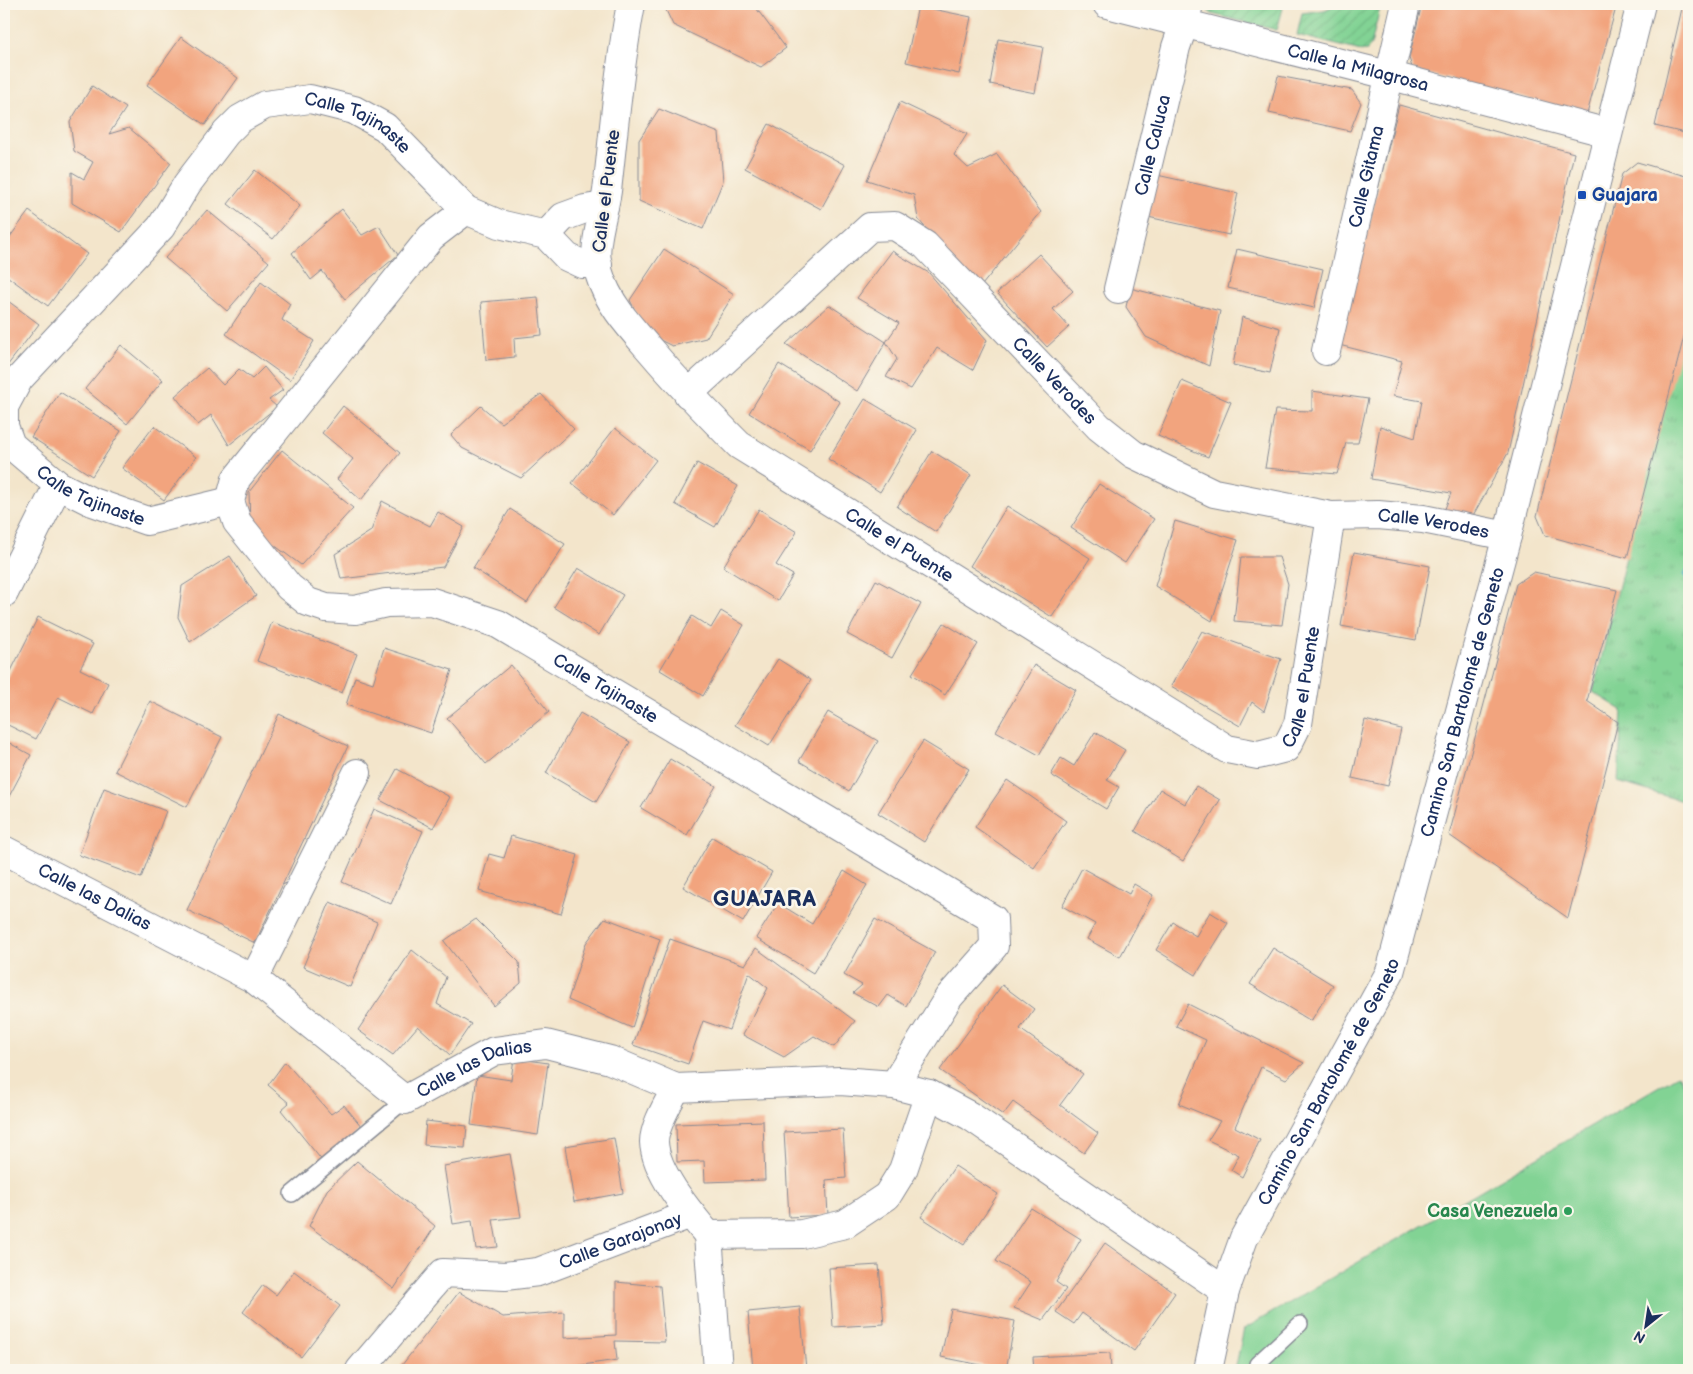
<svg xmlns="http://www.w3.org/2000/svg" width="1693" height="1374" font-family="'Balsamiq Sans',sans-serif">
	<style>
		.grass { fill: url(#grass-tufts); stroke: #4e8179 }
		.park { fill: #82d394; stroke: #4e8179 }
		.garden { fill: url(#garden-furrows); stroke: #4e8179 }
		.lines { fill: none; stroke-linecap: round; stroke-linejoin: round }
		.stream { stroke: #44a7c4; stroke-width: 9 }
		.building { fill: #f2a47e }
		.service-casing { stroke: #878a94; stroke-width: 18 }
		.minor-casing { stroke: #878a94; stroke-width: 30 }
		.service { stroke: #fff; stroke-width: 15 }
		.minor { stroke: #fff; stroke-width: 28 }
		.transit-dot { fill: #1a4fb4; stroke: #fbf7ec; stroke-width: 2 }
		.leisure-dot { fill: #2e9e5b; stroke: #fbf7ec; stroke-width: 2 }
		.labels { text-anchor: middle; stroke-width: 5; stroke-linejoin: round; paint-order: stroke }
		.street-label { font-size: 18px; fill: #1b2f5e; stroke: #fbf7ec }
		.transit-label { font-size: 18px; font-weight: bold; fill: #164399; stroke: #fbf7ec; text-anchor: start }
		.leisure-label { font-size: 18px; font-weight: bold; fill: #27864d; stroke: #fbf7ec; text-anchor: end }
		.district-label { font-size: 22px; font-weight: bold; letter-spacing: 1px; fill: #1b2f5e; stroke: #fbf7ec }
	</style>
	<defs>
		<pattern id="grass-tufts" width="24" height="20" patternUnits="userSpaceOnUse" patternTransform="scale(1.25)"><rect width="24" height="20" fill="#82d394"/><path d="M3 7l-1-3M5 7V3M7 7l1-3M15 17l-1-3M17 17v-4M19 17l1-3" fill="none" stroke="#70b582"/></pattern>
		<pattern id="garden-furrows" width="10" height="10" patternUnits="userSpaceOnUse" patternTransform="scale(1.25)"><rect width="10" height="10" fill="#82d394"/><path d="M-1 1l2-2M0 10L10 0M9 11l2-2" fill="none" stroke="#70b582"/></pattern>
	</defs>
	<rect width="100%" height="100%" fill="#fbf7ec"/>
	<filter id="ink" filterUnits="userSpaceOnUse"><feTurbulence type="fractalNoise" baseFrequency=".02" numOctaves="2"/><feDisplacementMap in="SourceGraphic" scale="10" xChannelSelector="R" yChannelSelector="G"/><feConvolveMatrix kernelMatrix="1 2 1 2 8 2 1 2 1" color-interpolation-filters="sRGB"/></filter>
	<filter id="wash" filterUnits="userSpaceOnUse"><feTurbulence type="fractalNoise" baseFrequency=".0096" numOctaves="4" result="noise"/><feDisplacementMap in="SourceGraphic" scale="20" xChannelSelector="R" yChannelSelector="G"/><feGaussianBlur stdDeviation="1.12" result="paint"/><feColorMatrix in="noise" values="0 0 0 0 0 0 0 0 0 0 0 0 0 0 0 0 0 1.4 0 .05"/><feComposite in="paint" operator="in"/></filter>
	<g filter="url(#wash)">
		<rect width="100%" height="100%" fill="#f3e5cb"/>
		<!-- grass -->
		<polygon class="grass" points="1689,299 1689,803 1618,782 1622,710 1593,692"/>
		<!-- park -->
		<polygon class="park" points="1678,1075 1689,1092 1689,1370 1235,1370 1244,1329"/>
		<!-- garden -->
		<g class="garden">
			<polygon points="1207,4 1277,4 1283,8 1277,30 1212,14 1207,10"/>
			<polygon points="1339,4 1381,4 1371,45 1367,50 1361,51 1297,35 1302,13 1324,10"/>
		</g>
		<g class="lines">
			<!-- stream -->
			<polyline class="stream" points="1688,575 1689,576"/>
		</g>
		<g id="blocks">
			<!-- building -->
			<g class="building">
				<polygon points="665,4 753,4 786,48 761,67 673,25 664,6"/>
				<polygon points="1422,4 1617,4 1587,114 1413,70 1409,58"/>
				<polygon points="1683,4 1689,4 1689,134 1655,126"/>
				<polygon points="918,6 971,17 959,74 906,62"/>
				<polygon points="181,37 238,78 205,125 147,85"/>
				<polygon points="998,39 1043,47 1035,93 990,84"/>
				<polygon points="1278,76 1352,90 1361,103 1350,131 1269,113"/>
				<polygon points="92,86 126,108 109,134 129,128 171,163 121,232 72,203 72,172 84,179 93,162 74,151 70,122"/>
				<polygon points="900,102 967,134 954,155 968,168 997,154 1041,212 978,290 918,219 914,195 867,180"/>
				<polygon points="1399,105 1574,153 1508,453 1471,519 1443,514 1451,493 1371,479 1380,426 1415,438 1422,401 1393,396 1402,361 1339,345"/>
				<polygon points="659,109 719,133 723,181 703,229 639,201 639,140"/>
				<polygon points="769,124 845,165 821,209 745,168"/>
				<polygon points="1637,162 1689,177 1689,317 1627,558 1545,535 1537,516 1622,174"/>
				<polygon points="255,170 300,206 273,239 228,204"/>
				<polygon points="1157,175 1238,193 1229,235 1148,217"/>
				<polygon points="342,209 362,235 379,226 398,255 345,299 322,271 311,280 292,253"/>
				<polygon points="207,210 269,262 227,311 165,258"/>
				<polygon points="29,211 87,254 48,306 4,274 4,245"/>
				<polygon points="664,249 734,294 706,338 672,346 646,333 630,300"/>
				<polygon points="1237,249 1323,269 1314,308 1228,288"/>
				<polygon points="892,251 929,273 987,340 973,370 937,348 911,389 886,377 897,359 886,342 899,323 857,298"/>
				<polygon points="1039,254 1073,291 1053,309 1069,327 1047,347 997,293"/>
				<polygon points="261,282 290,304 282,320 314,341 290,380 226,334"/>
				<polygon points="1130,288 1220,311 1209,366 1146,337 1126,307"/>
				<polygon points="538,297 542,335 514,338 515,357 486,360 481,302"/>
				<polygon points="4,298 39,324 4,370"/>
				<polygon points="829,305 886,342 857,391 786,344"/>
				<polygon points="1242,317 1280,328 1270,373 1233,365"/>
				<polygon points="121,345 163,380 127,424 85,389"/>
				<polygon points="779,364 840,402 810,450 749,413"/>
				<polygon points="264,367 283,390 269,400 277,407 229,445 211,415 198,425 175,396 207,368 223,385 239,369 252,379"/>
				<polygon points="1182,381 1231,402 1208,457 1158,436"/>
				<polygon points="1312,391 1368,399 1358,443 1346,443 1337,474 1265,468 1275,410 1312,411"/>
				<polygon points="60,392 121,431 92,476 31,437"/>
				<polygon points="541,394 574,429 521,478 462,448 451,435 481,406 501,423"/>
				<polygon points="865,399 917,430 880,492 828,459"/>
				<polygon points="343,406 400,453 361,500 337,479 353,459 322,433"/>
				<polygon points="154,426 196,457 164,500 122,468"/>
				<polygon points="615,428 656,460 613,515 572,483"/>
				<polygon points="282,450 353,508 301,565 270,542 250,524 249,492"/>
				<polygon points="932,451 971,475 936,532 897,507"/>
				<polygon points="697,463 738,486 715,527 675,504"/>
				<polygon points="1099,484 1154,519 1125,563 1071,528"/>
				<polygon points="382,501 430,526 438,512 464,527 443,567 341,579 335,554 371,531"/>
				<polygon points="1007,506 1090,558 1052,617 970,566"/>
				<polygon points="510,509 565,544 527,603 473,568"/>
				<polygon points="759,509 797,532 776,565 793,575 778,601 723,567"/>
				<polygon points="1175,521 1238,540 1212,621 1155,586"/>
				<polygon points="1354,552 1430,566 1416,640 1341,626"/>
				<polygon points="230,556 256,596 190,642 178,617 182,586"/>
				<polygon points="1241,557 1279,557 1288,584 1282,625 1234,621"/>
				<polygon points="578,568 623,595 599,635 554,607"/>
				<polygon points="1534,572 1617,590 1587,701 1618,722 1568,918 1449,835 1516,584"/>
				<polygon points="876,580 921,604 892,658 847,634"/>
				<polygon points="721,611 744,625 703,696 660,670 692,616 711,628"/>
				<polygon points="38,617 93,644 80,669 108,683 93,714 58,697 36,739 4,723 4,685"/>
				<polygon points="272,622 357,654 342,693 257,661"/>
				<polygon points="944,623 978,644 945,695 912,674"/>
				<polygon points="1202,631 1281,659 1264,711 1252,702 1240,726 1171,686"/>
				<polygon points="384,648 452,670 431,733 346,705 355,677 373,683"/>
				<polygon points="778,659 811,680 769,746 735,725"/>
				<polygon points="511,665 549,712 486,764 447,718"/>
				<polygon points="1034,665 1076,690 1039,755 996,731"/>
				<polygon points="150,701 222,737 187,807 115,771"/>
				<polygon points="828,712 878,741 849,791 799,761"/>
				<polygon points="580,713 630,742 596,802 546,773"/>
				<polygon points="279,714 348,746 255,943 187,910"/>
				<polygon points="1365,720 1401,729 1388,786 1352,778"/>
				<polygon points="1095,732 1125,750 1107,780 1119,787 1106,809 1051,775 1061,758 1074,766"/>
				<polygon points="4,740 31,755 4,806"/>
				<polygon points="923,741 969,769 924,842 878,813"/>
				<polygon points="670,759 716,786 687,835 641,808"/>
				<polygon points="397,769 450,797 433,828 380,800"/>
				<polygon points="1007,780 1066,821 1034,868 975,827"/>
				<polygon points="1196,786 1220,800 1183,861 1135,831 1160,789 1185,804"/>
				<polygon points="104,788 166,811 141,878 79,855"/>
				<polygon points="374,809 423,831 391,904 342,882"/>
				<polygon points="511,836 578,855 561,914 479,891 489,854 504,858"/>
				<polygon points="712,837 772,872 743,922 683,887"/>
				<polygon points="1082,868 1129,894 1134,884 1153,895 1120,957 1087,939 1095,924 1062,906"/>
				<polygon points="844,871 867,885 813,973 756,938 778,903 812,924"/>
				<polygon points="330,902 377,922 350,987 303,967"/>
				<polygon points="1210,912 1228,923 1196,975 1156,950 1173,922 1196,936"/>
				<polygon points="605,918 660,939 632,1028 568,1000 586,943"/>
				<polygon points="476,919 519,962 521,983 494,1006 444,941"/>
				<polygon points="875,919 935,952 906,1006 888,995 879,1007 853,993 862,985 844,975"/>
				<polygon points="670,939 745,965 756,948 855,1021 834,1047 814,1036 784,1057 743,1035 768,988 749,973 729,1030 703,1021 688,1064 633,1045"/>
				<polygon points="1273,948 1333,985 1311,1021 1250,984"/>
				<polygon points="412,950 446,977 437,1004 471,1024 450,1055 418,1026 393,1055 358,1030"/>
				<polygon points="1002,985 1034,1009 1020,1029 1083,1074 1060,1105 1098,1133 1084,1153 1013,1102 1003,1115 940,1070"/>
				<polygon points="1188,1004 1304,1063 1286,1079 1261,1067 1235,1127 1260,1140 1242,1177 1231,1170 1239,1155 1208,1140 1220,1121 1179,1104 1206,1040 1176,1026"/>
				<polygon points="514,1058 548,1063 538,1135 471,1125 477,1075 511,1080"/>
				<polygon points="285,1062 331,1114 344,1105 362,1127 324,1163 281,1110 289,1103 268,1085"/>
				<polygon points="426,1121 467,1126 465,1148 424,1145"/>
				<polygon points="763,1121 765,1180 705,1182 704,1161 677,1162 676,1124"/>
				<polygon points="843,1129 846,1178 826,1180 828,1215 789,1217 784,1132"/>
				<polygon points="614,1138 623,1193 574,1202 565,1146"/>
				<polygon points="510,1154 521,1217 493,1220 498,1247 476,1249 472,1221 453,1224 444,1166"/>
				<polygon points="357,1161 435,1226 394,1289 309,1226 327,1190"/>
				<polygon points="955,1166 998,1194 964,1245 921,1217"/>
				<polygon points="1031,1208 1081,1239 1056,1282 1066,1289 1043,1320 1014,1308 1031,1282 996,1261"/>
				<polygon points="1105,1243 1175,1293 1134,1351 1082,1313 1074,1324 1056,1312"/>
				<polygon points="879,1265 884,1324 833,1327 829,1268"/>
				<polygon points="294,1271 340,1306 301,1357 243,1312 263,1285 276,1295"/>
				<polygon points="616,1282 660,1286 665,1342 615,1341 617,1360 569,1367 567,1370 398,1370 459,1292 503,1317 564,1312 564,1338 616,1335"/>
				<polygon points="800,1307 806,1369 753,1370 748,1312"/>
				<polygon points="951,1309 1015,1321 1006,1370 941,1357"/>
				<polygon points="1110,1353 1111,1370 1034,1370 1033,1357"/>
			</g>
		</g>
	</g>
	<g filter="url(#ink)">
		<use href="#blocks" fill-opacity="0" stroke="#878a94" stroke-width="1"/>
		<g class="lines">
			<defs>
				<g id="service">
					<polyline points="292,1194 405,1100"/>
					<polyline points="1256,1370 1257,1364 1300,1324"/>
				</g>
				<g id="minor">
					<path id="s1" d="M 631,4 C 619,66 614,129 607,191 C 603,218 591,247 599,273 C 608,304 631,328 651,351 C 679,384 709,415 739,445 L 1227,749 L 1258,755 L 1286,748 L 1298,724 L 1331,516"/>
					<path id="s2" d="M 1107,4 L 1388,75 L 1608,133"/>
					<path id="s3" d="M 466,210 L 431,237 L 236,479 L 230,501 L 237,522 L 289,587 L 308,602 L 326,608 L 355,610 L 386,603 L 432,602 L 498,624 L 993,919 L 994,946 L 949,997 L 894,1085"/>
					<polyline points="546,235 563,217 585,209 604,206"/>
					<path id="s4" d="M 1118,289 L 1176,47 L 1184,24 L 1189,4"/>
					<path id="s5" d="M 1326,351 L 1406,4"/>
					<path id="s6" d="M 688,394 L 870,227 L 895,226 L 925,245 L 1099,427 L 1133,454 L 1214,493 L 1331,516 L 1378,515 L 1423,519 L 1507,536"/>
					<path id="s7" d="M 4,425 L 4,407 L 19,379 L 161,227 L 187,184 L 226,133 L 240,119 L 265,105 L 310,99 L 354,110 L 385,127 L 466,210 L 499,224 L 546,235 L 567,257 L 582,264 L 598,264"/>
					<path id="s8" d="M 4,426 L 11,445 L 58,485 L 90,501 L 147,521 L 230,501"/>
					<polyline points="4,593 58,485"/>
					<path id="s9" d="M 4,850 L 254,979 L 405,1100 L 494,1051 L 546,1044 L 610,1060 L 676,1088 L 840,1081 L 894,1085 L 929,1094 L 970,1116 L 1225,1291"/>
					<polyline points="254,979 357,773"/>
					<path d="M 676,1088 C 669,1102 654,1126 654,1142 C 655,1172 689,1212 708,1235 L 802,1234 L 845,1224 L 887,1196 L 903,1170 L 929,1094"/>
					<polyline points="708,1235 718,1370"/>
					<path id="s10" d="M 360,1370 L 443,1273 L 505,1276 L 538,1272 L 691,1214"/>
					<path id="s11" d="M 1208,1370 L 1225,1291 L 1244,1238 L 1390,972 L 1507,536 L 1641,4"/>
				</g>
			</defs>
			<!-- service casing -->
			<use href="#service" class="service-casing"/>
			<!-- minor casing -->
			<use href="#minor" class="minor-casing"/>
			<!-- service -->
			<use href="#service" class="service"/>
			<!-- minor -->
			<use href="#minor" class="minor"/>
		</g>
	</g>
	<!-- markers -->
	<rect class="transit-dot" x="1577" y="190" width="10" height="10" rx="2.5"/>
	<circle class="leisure-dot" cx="1568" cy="1211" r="5"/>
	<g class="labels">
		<!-- street labels -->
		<g class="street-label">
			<text dy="6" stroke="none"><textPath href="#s2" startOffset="259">Calle la Milagrosa</textPath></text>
			<text dy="6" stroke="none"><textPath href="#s7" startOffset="520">Calle Tajinaste</textPath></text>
			<text dy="6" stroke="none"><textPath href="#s4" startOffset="148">Calle Caluca</textPath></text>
			<text dy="6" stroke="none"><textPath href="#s5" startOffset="179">Calle Gitama</textPath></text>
			<text transform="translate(606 191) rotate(-83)" y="6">Calle el Puente</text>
			<text dy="6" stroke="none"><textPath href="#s6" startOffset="495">Calle Verodes</textPath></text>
			<text dy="6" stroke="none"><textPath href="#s8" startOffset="116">Calle Tajinaste</textPath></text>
			<text dy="6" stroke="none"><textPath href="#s6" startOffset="915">Calle Verodes</textPath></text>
			<text dy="6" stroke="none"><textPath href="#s1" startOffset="684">Calle el Puente</textPath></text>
			<text dy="6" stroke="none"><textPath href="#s1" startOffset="1194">Calle el Puente</textPath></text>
			<text dy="6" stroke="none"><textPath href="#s3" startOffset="828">Calle Tajinaste</textPath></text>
			<text dy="6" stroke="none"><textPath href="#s11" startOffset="720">Camino San Bartolomé de Geneto</textPath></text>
			<text dy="6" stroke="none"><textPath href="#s9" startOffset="102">Calle las Dalias</textPath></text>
			<text dy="6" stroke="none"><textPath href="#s9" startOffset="552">Calle las Dalias</textPath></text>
			<text dy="6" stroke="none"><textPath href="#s11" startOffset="315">Camino San Bartolomé de Geneto</textPath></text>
			<text dy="6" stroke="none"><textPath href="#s10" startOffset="311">Calle Garajonay</textPath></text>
		</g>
		<!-- transit labels -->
		<g class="transit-label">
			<text x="1592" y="201">Guajara</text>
		</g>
		<!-- leisure labels -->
		<g class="leisure-label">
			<text x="1558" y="1217">Casa Venezuela</text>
		</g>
		<!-- district labels -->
		<g class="district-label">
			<text x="765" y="906">GUAJARA</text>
		</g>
	</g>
	<!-- margin -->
	<rect width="1693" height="1374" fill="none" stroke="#fbf7ec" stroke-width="20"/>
	<!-- north arrow -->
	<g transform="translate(1646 1326) rotate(210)" stroke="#fbf7ec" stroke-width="4" paint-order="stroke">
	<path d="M0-4L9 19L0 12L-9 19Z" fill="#1b2f5e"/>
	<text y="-8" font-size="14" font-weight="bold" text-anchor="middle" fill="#1b2f5e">N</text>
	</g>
</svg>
